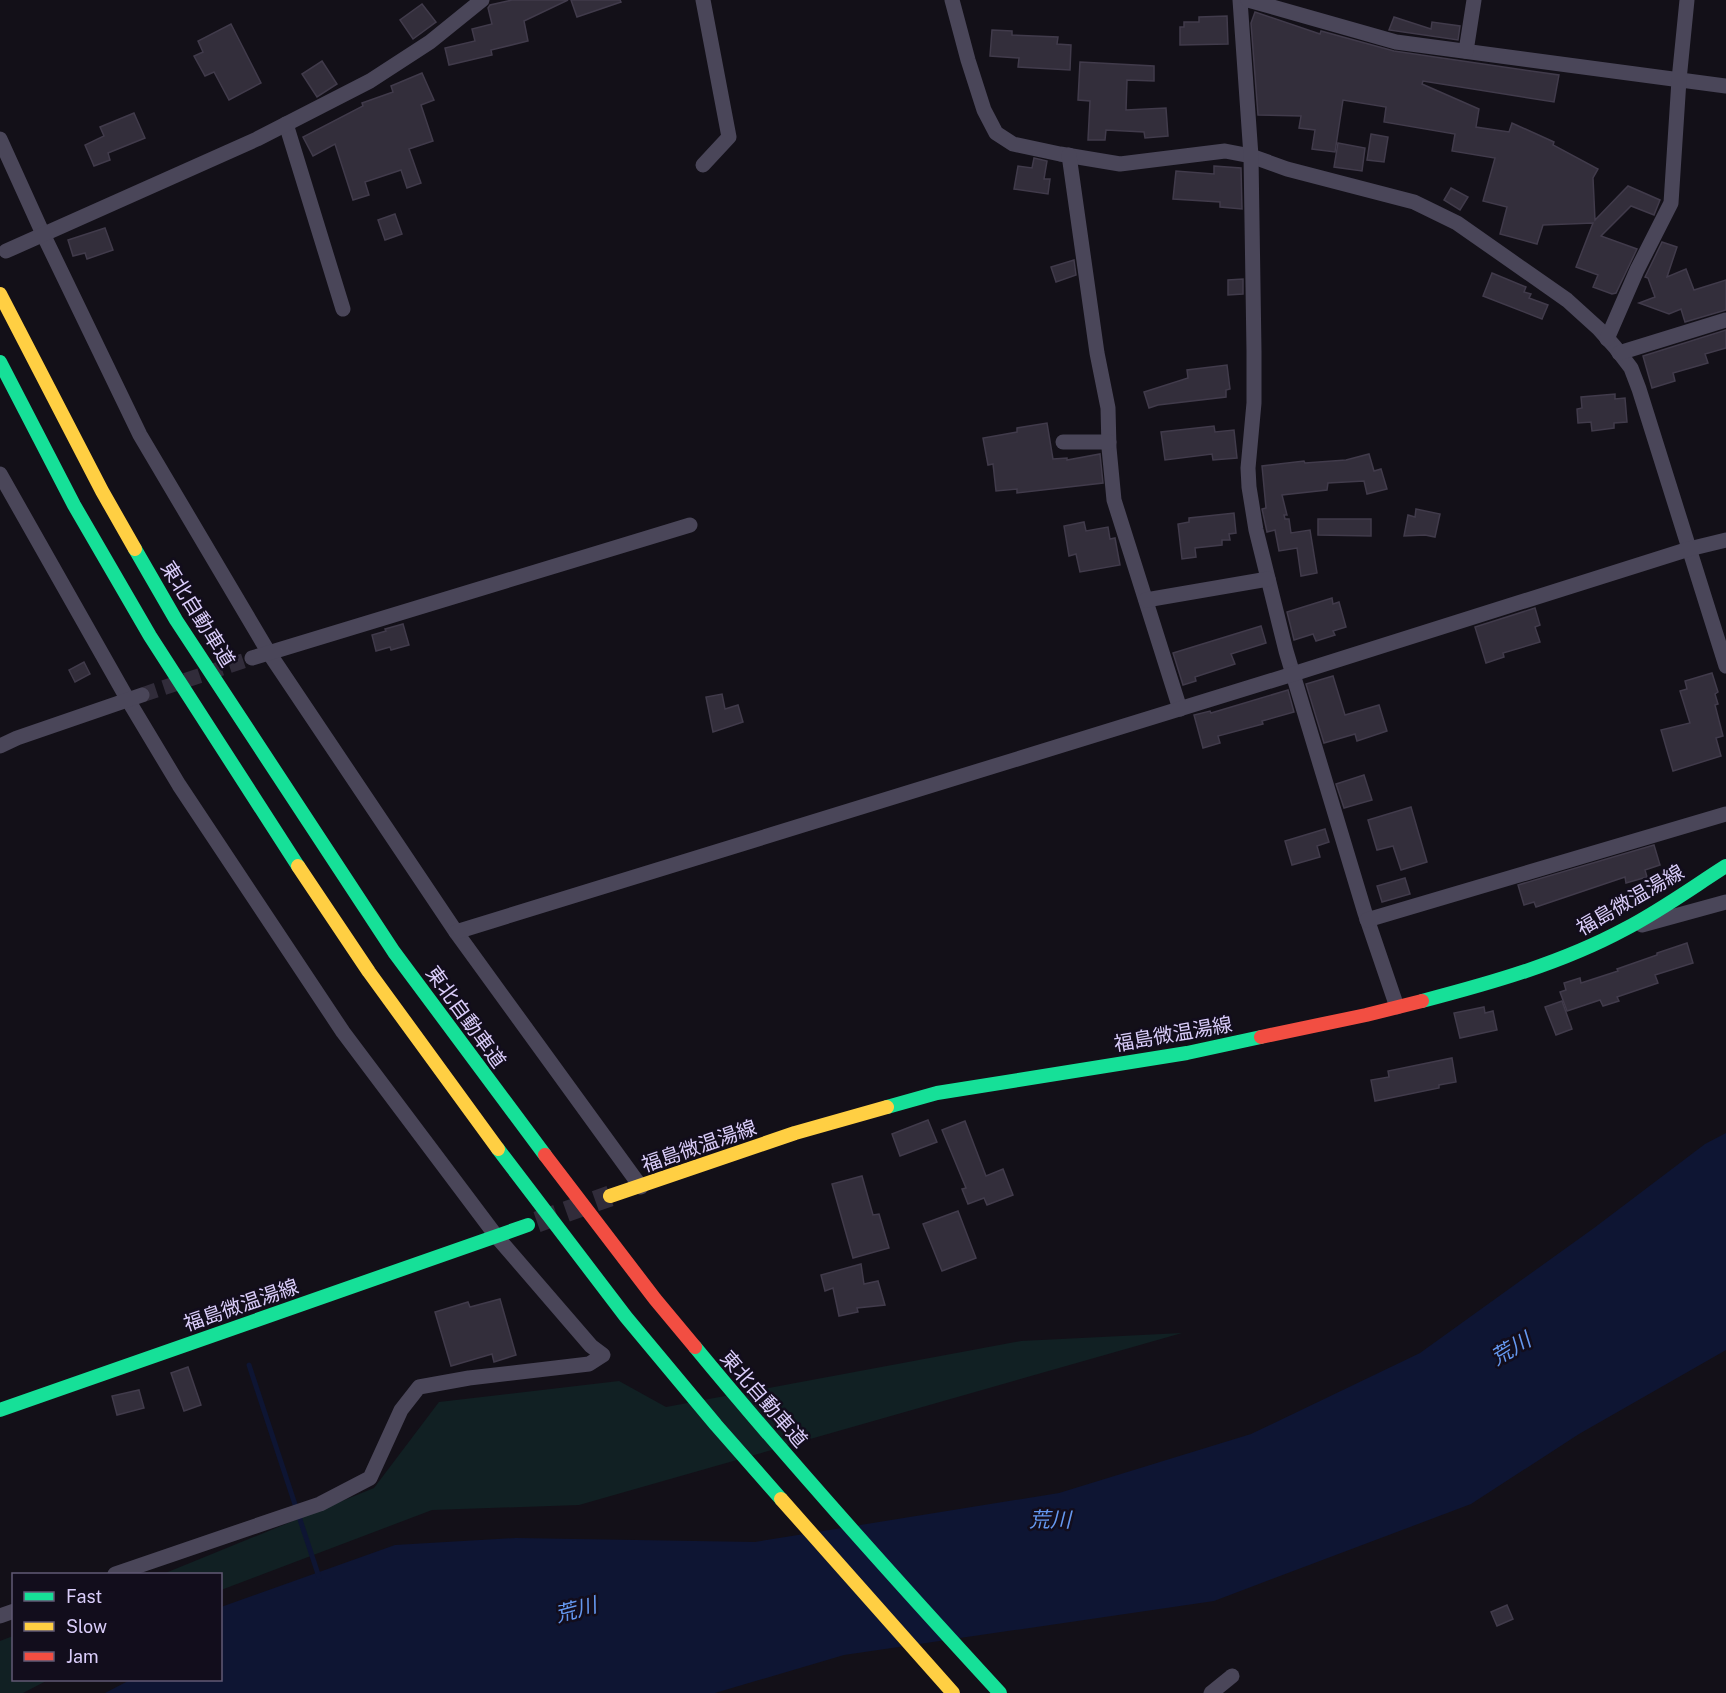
<svg xmlns="http://www.w3.org/2000/svg" width="1726" height="1693" font-family="'Public Sans','Noto Sans JP',sans-serif">
	<style>
		.green { fill: #112023 }
		.water { fill: #0e1533 }
		.lines { fill: none; stroke-linecap: round; stroke-linejoin: round }
		.stream { stroke: #0e1533; stroke-width: 5 }
		.building { fill: #332e3b; stroke: #413b4b; stroke-width: 1.5 }
		.street-tunnel { stroke: #312c3a; stroke-width: 15; stroke-dasharray: 15 8; stroke-linecap: butt }
		.secondary-tunnel { stroke: #312c3a; stroke-width: 21; stroke-dasharray: 21 10; stroke-linecap: butt }
		.street { stroke: #4a4659; stroke-width: 15 }
		.fast { stroke: #16e098; stroke-width: 14 }
		.slow { stroke: #ffcf43; stroke-width: 14 }
		.jam { stroke: #f24e42; stroke-width: 14 }
		.labels { text-anchor: middle; stroke-width: 5; stroke-linejoin: round; paint-order: stroke }
		.street-label { font-size: 20px; fill: #dacdfa; stroke: #120d1c }
		.water-label { font-size: 21px; font-style: italic; fill: #6598f0; stroke: #120d1c }
	</style>
	<rect width="100%" height="100%" fill="#131018"/>
	<!-- green -->
	<g class="green">
		<polygon points="1182,1333 579,1505 432,1510 221,1590 220,1574 163,1574 374,1488 439,1402 619,1381 666,1407 1021,1341"/>
		<polygon points="13,1636 14,1680 48,1680 23,1693 0,1693 0,1641"/>
	</g>
	<!-- water -->
	<polygon class="water" points="1726,1133 1726,1350 1579,1434 1471,1504 1214,1601 844,1655 715,1693 105,1693 130,1680 220,1680 221,1607 395,1545 516,1538 755,1542 1059,1493 1251,1434 1420,1353 1594,1228 1705,1144"/>
	<g class="lines">
		<!-- stream -->
		<polyline class="stream" points="249,1365 319,1577"/>
	</g>
	<!-- building -->
	<g class="building">
		<polygon points="512,0 568,0 524,21 528,41 491,50 492,55 449,65 445,48 475,41 472,29 492,24 488,8 490,5"/>
		<polygon points="571,0 620,0 621,2 577,17"/>
		<polygon points="422,4 436,22 413,39 400,20"/>
		<polygon points="1255,12 1320,34 1321,31 1394,51 1559,75 1554,102 1423,81 1422,84 1479,109 1476,127 1509,132 1512,123 1554,142 1553,145 1598,169 1593,178 1595,220 1628,186 1660,200 1654,215 1631,206 1601,236 1637,249 1616,293 1612,294 1593,287 1598,275 1576,267 1593,223 1543,225 1537,244 1500,234 1507,207 1483,201 1495,158 1452,151 1455,134 1384,122 1386,107 1343,100 1335,152 1312,149 1315,130 1299,128 1301,116 1258,115 1251,23"/>
		<polygon points="1227,16 1228,44 1180,45 1180,27 1184,27 1184,22 1199,22 1199,17"/>
		<polygon points="1394,17 1431,29 1432,22 1460,26 1458,40 1389,30"/>
		<polygon points="231,24 261,83 229,100 214,72 205,76 194,56 203,52 198,41"/>
		<polygon points="992,30 1012,31 1012,35 1058,37 1057,44 1071,45 1070,70 1018,67 1019,58 990,56"/>
		<polygon points="322,61 337,84 317,97 302,74"/>
		<polygon points="1080,62 1154,66 1154,81 1127,80 1126,110 1166,108 1168,136 1145,138 1144,132 1106,130 1105,140 1088,140 1090,101 1078,100"/>
		<polygon points="422,73 434,100 421,105 433,141 409,149 421,183 407,188 401,170 365,182 369,195 353,200 335,144 313,156 303,137 363,106 362,103 393,92 391,86"/>
		<polygon points="134,113 145,138 108,153 110,160 94,166 85,145 104,136 100,127"/>
		<polygon points="1371,134 1388,137 1384,162 1367,160"/>
		<polygon points="1338,143 1365,148 1362,171 1334,167"/>
		<polygon points="1034,158 1047,161 1044,179 1050,179 1048,194 1014,189 1018,166 1032,168"/>
		<polygon points="1214,166 1241,168 1242,209 1220,207 1220,202 1173,199 1176,171 1214,174"/>
		<polygon points="1451,188 1468,197 1460,210 1444,200"/>
		<polygon points="395,214 402,234 385,240 378,220"/>
		<polygon points="105,228 113,250 87,259 85,253 73,256 68,240"/>
		<polygon points="1662,242 1677,247 1667,277 1686,269 1694,290 1726,280 1726,310 1685,322 1681,309 1669,314 1639,303 1655,297 1648,278 1645,277"/>
		<polygon points="1074,260 1076,275 1056,282 1051,267"/>
		<polygon points="1492,273 1526,287 1524,292 1531,294 1529,298 1548,305 1542,319 1483,296"/>
		<polygon points="1243,279 1243,294 1228,295 1228,280"/>
		<polygon points="1726,330 1726,348 1705,354 1708,363 1673,373 1675,381 1652,388 1643,356"/>
		<polygon points="1227,365 1230,389 1226,390 1226,397 1158,405 1149,408 1144,392 1188,378 1187,370"/>
		<polygon points="1615,394 1615,399 1625,398 1627,422 1614,423 1614,428 1592,431 1591,422 1578,423 1577,409 1582,408 1581,397"/>
		<polygon points="1047,423 1053,459 1067,458 1067,460 1100,454 1103,483 1017,493 1017,489 996,491 993,464 988,465 983,438 1017,432 1017,428"/>
		<polygon points="1214,426 1215,432 1234,430 1237,458 1213,460 1212,454 1165,460 1161,432"/>
		<polygon points="1369,454 1374,471 1381,469 1387,489 1367,494 1364,481 1328,483 1327,490 1282,495 1287,515 1284,515 1285,519 1289,519 1291,533 1310,530 1317,573 1301,576 1297,548 1279,551 1275,530 1267,532 1262,509 1266,508 1262,466 1304,461 1305,463 1346,460"/>
		<polygon points="1416,509 1440,514 1435,537 1425,535 1404,536 1408,515 1415,517"/>
		<polygon points="1234,513 1236,533 1229,534 1230,540 1222,540 1222,545 1195,548 1196,557 1182,559 1178,524 1189,522 1189,518"/>
		<polygon points="1318,519 1371,519 1371,536 1318,535"/>
		<polygon points="1084,522 1086,531 1108,527 1110,539 1115,538 1120,565 1080,572 1076,554 1069,556 1064,526"/>
		<polygon points="1332,598 1333,604 1339,602 1346,627 1333,631 1335,635 1316,641 1313,634 1294,640 1287,612"/>
		<polygon points="1535,608 1540,625 1535,627 1540,642 1503,653 1504,657 1486,663 1475,627"/>
		<polygon points="403,624 409,645 391,650 390,647 376,651 372,635 386,631 385,629"/>
		<polygon points="1261,626 1266,643 1231,654 1235,664 1195,677 1196,681 1183,685 1173,653"/>
		<polygon points="84,662 90,674 75,682 69,670"/>
		<polygon points="1712,673 1718,692 1715,694 1718,704 1715,705 1723,736 1716,738 1721,756 1673,771 1661,730 1690,723 1680,691 1687,689 1685,681"/>
		<polygon points="1333,676 1345,715 1379,705 1387,731 1357,741 1355,734 1324,743 1306,684"/>
		<polygon points="1288,690 1294,712 1262,721 1263,724 1218,736 1220,743 1203,748 1194,715 1210,711 1211,713"/>
		<polygon points="722,694 725,709 738,705 743,722 713,732 706,697"/>
		<polygon points="1364,775 1372,800 1344,808 1336,784"/>
		<polygon points="1411,807 1427,862 1401,870 1393,846 1377,850 1368,820"/>
		<polygon points="1325,829 1329,842 1317,846 1320,857 1292,865 1285,841"/>
		<polygon points="1654,845 1660,865 1645,870 1647,877 1626,883 1625,877 1536,907 1534,902 1524,905 1518,885"/>
		<polygon points="1405,878 1410,894 1382,902 1377,886"/>
		<polygon points="1687,943 1693,963 1655,975 1658,983 1617,997 1619,1001 1603,1006 1600,1000 1567,1011 1560,992 1566,990 1564,983 1580,978 1581,983 1618,971 1617,969 1657,955 1657,953"/>
		<polygon points="1562,1001 1572,1029 1556,1035 1545,1007"/>
		<polygon points="1484,1007 1485,1013 1493,1011 1497,1030 1460,1038 1454,1013"/>
		<polygon points="1452,1058 1456,1082 1439,1085 1439,1088 1375,1101 1371,1080 1389,1077 1388,1071"/>
		<polygon points="928,1120 937,1142 900,1156 892,1134"/>
		<polygon points="965,1121 986,1176 1003,1169 1013,1195 987,1205 984,1198 968,1204 962,1189 966,1188 942,1130"/>
		<polygon points="862,1176 873,1215 879,1214 889,1248 853,1258 832,1184"/>
		<polygon points="958,1211 976,1258 942,1271 923,1224"/>
		<polygon points="861,1264 864,1284 878,1281 885,1305 857,1308 858,1312 839,1316 833,1288 825,1291 821,1275"/>
		<polygon points="500,1299 516,1355 494,1362 492,1354 451,1366 435,1312 468,1302 470,1307"/>
		<polygon points="188,1367 201,1405 184,1411 171,1373"/>
		<polygon points="139,1390 144,1408 117,1415 112,1396"/>
		<polygon points="1507,1605 1513,1619 1497,1626 1491,1612"/>
	</g>
	<g class="lines">
		<!-- street-tunnel -->
		<polyline class="street-tunnel" points="142,695 252,658"/>
		<!-- secondary-tunnel -->
		<polyline class="secondary-tunnel" points="537,1222 610,1196"/>
		<!-- street -->
		<g class="street">
			<polyline points="952,0 968,60 984,110 996,133 1013,144 1060,154 1120,164 1225,151 1251,156 1287,169 1414,202 1457,223 1567,300 1599,329 1615,347 1631,368 1639,389 1726,666"/>
			<polyline points="1240,0 1251,156 1254,351 1254,403 1248,468 1249,487 1256,530 1286,651 1365,913 1397,1007"/>
			<polyline points="1248,0 1396,42 1726,86"/>
			<polyline points="1466,51 1474,0"/>
			<polyline points="286,124 343,309"/>
			<polyline points="0,139 43,234 140,435 269,653 456,932 641,1187"/>
			<polyline points="1069,155 1097,353 1108,408 1109,448 1114,500 1180,709"/>
			<polyline points="703,165 729,137 703,0"/>
			<polyline points="6,251 257,139 370,81 430,42 482,0"/>
			<polyline points="1607,339 1637,270 1671,203 1679,80 1687,0"/>
			<polyline points="1619,353 1726,320"/>
			<polyline points="1063,442 1109,442"/>
			<polyline points="0,474 128,700 179,785 343,1032 497,1237 591,1346 603,1355 589,1364 469,1378 419,1387 401,1410 370,1478 320,1504 115,1574"/>
			<polyline points="1146,600 1268,579"/>
			<polyline points="252,658 690,525"/>
			<polyline points="0,746 17,738 142,695"/>
			<polyline points="1367,920 1726,814"/>
			<polyline points="1642,925 1726,902"/>
			<polyline points="456,932 1293,674 1689,549 1726,540"/>
			<polyline points="0,1616 14,1611"/>
			<polyline points="1211,1693 1232,1676"/>
		</g>
		<!-- fast -->
		<g class="fast">
			<polyline points="0,362 74,505 150,636 298,866"/>
			<polyline points="135,549 176,620 394,952 545,1155"/>
			<path d="M 1422,1001 C 1491,983 1562,963 1625,929 C 1660,911 1693,887 1726,866"/>
			<polyline points="887,1107 937,1093 1187,1053 1261,1037"/>
			<polyline points="498,1149 626,1317 716,1425 781,1499"/>
			<path d="M 695,1347 C 793,1466 896,1580 1000,1693"/>
			<polyline points="0,1410 528,1225"/>
		</g>
		<!-- slow -->
		<g class="slow">
			<polyline points="0,294 102,491 135,549"/>
			<polyline points="298,866 369,972 498,1149"/>
			<polyline points="610,1196 795,1133 887,1107"/>
			<polyline points="781,1499 953,1693"/>
		</g>
		<!-- jam -->
		<g class="jam">
			<polyline points="1261,1037 1366,1015 1422,1001"/>
			<polyline points="545,1155 655,1299 695,1347"/>
		</g>
	</g>
	<g class="labels">
		<!-- street labels -->
		<g class="street-label">
			<text transform="translate(198 614) rotate(58)" y="7">東北自動車道</text>
			<text transform="translate(1630 900) rotate(-30)" y="7">福島微温湯線</text>
			<text transform="translate(466 1017) rotate(54)" y="7">東北自動車道</text>
			<text transform="translate(1173 1034) rotate(-10)" y="7">福島微温湯線</text>
			<text transform="translate(699 1146) rotate(-19)" y="7">福島微温湯線</text>
			<text transform="translate(241 1305) rotate(-19)" y="7">福島微温湯線</text>
			<text transform="translate(764 1399) rotate(49)" y="7">東北自動車道</text>
		</g>
		<!-- water labels -->
		<g class="water-label">
			<text transform="translate(1511 1349) rotate(-31)" y="7">荒川</text>
			<text x="1050" y="1527">荒川</text>
			<text transform="translate(576 1610) rotate(-15)" y="7">荒川</text>
		</g>
	</g>
	<!-- legend -->
	<rect x="12" y="1573" width="210" height="108" fill="#120d1c" stroke="#625a75" stroke-width="1.5"/>
	<rect x="24" y="1592" width="30" height="9" fill="#16e098" stroke="#625a75" stroke-width="1.5"/>
	<text x="66" y="1603" font-size="18" fill="#dacdfa">Fast</text>
	<rect x="24" y="1622" width="30" height="9" fill="#ffcf43" stroke="#625a75" stroke-width="1.5"/>
	<text x="66" y="1633" font-size="18" fill="#dacdfa">Slow</text>
	<rect x="24" y="1652" width="30" height="9" fill="#f24e42" stroke="#625a75" stroke-width="1.5"/>
	<text x="66" y="1663" font-size="18" fill="#dacdfa">Jam</text>
</svg>
